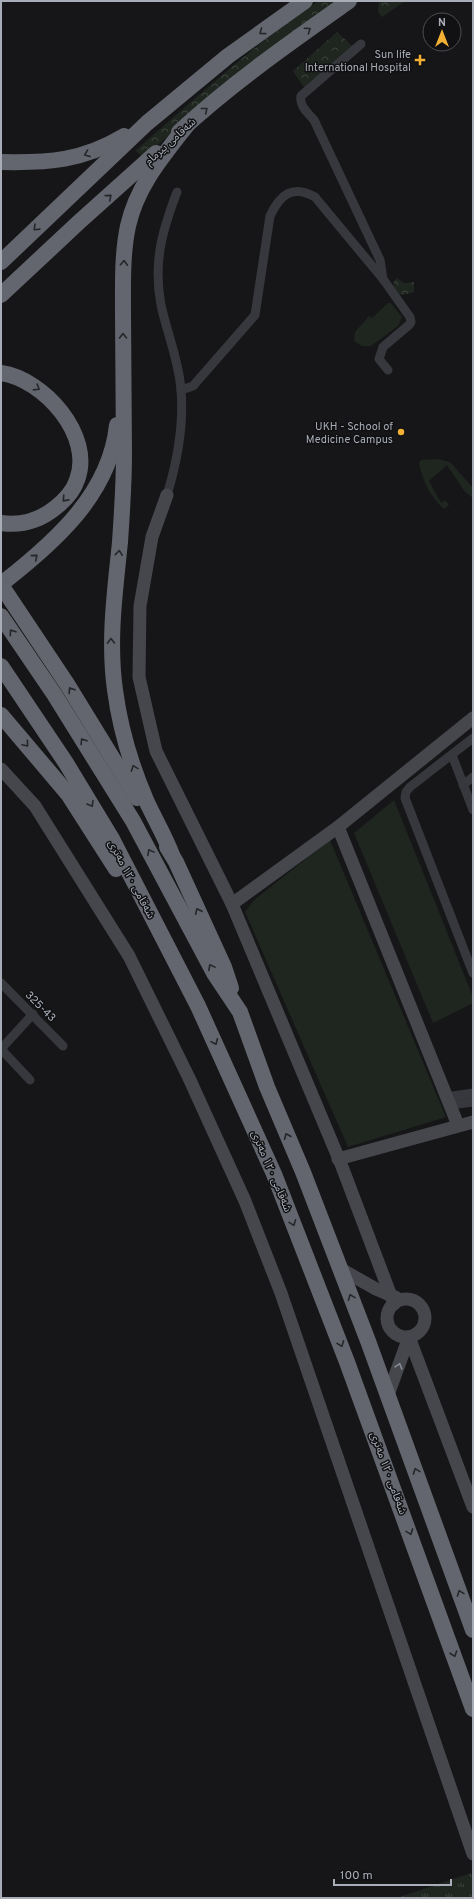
<svg xmlns="http://www.w3.org/2000/svg" width="474" height="1899" font-family="Overpass,'Noto Sans Arabic',sans-serif">
	<style>
		.grass { fill: url(#grass-tufts) }
		.forest { fill: url(#forest-crowns) }
		.green { fill: #1e261f }
		.lines { fill: none; stroke-linecap: round; stroke-linejoin: round }
		.street { stroke: #37383d; stroke-width: 9 }
		.secondary { stroke: #45474d; stroke-width: 13 }
		.highway { stroke: #63666e; stroke-width: 16 }
		.oneway { stroke: #26262a }
		.oneway2 { stroke: #858993 }
		.poi-dot { fill: #f2b134; stroke: #111113; stroke-width: 1.5 }
		.labels { text-anchor: middle; stroke-width: 3; stroke-linejoin: round; paint-order: stroke }
		.poi-label { font-size: 11px; fill: #a8adb8; stroke: #111113; text-anchor: end }
		.street-label { font-size: 11px; fill: #a8adb8; stroke: #111113 }
	</style>
	<defs>
		<pattern id="grass-tufts" width="24" height="20" patternUnits="userSpaceOnUse"><rect width="24" height="20" fill="#1e261f"/><path d="M3 7l-1-3M5 7V3M7 7l1-3M15 17l-1-3M17 17v-4M19 17l1-3" fill="none" stroke="#3c433d"/></pattern>
		<pattern id="forest-crowns" width="20" height="18" patternUnits="userSpaceOnUse"><rect width="20" height="18" fill="#1e261f"/><path d="M2 6a3 3 0 1 1 6 0M12 15a3 3 0 1 1 6 0" fill="none" stroke="#3c433d"/></pattern>
	</defs>
	<rect width="100%" height="100%" fill="#161618"/>
	<!-- grass -->
	<polygon class="grass" points="471,1873 473,1880 473,1898 397,1898"/>
	<!-- forest -->
	<g class="forest">
		<path d="M 318,1 L 339,1 L 240,73 L 144,157 L 135,151 C 195,99 253,45 318,1 Z"/>
		<polygon points="382,1 405,1 382,17 378,12 379,3"/>
		<polygon points="337,32 359,52 307,92 293,71"/>
		<polygon points="397,278 404,283 414,282 414,292 403,295 395,293 393,286 394,281"/>
	</g>
	<!-- green -->
	<g class="green">
		<polygon points="388,303 391,303 402,317 398,326 371,346 362,346 354,341 355,332 369,316 372,318"/>
		<path d="M 438,459 L 450,462 L 473,488 L 473,498 L 465,492 L 447,465 L 429,481 L 441,503 L 445,500 L 449,505 L 444,509 C 430,496 423,482 419,463 L 421,460 Z"/>
		<polygon points="394,800 473,997 473,1003 433,1023 354,833"/>
		<polygon points="330,840 446,1117 348,1147 245,912 254,900"/>
	</g>
	<g class="lines">
		<!-- street -->
		<g class="street">
			<path d="M 361,44 L 301,96 C 299,106 308,113 314,120 L 380,260 L 383,279"/>
			<path d="M 181,390 L 193,386 L 255,315 L 270,216 C 280,195 292,184 315,197 L 383,279 L 410,317 L 411,322 L 409,325 L 383,347 L 379,359 L 388,370"/>
			<path d="M 167,495 C 177,462 184,425 181,390 C 179,361 167,333 161,305 C 153,263 162,231 177,192"/>
			<polyline points="473,738 410,787 406,792 405,798 473,973"/>
			<polyline points="452,755 473,810"/>
			<polyline points="463,785 473,777"/>
			<polyline points="1,983 63,1046"/>
			<polyline points="1,1049 33,1014"/>
			<polyline points="1,1049 30,1080"/>
			<polyline points="446,1097 473,1093"/>
			<polyline points="450,1105 473,1102"/>
		</g>
		<!-- secondary -->
		<g class="secondary">
			<polyline points="167,495 152,537 140,606 139,677 156,751 232,904 341,1164 394,1304"/>
			<polyline points="1,769 35,806 129,956 189,1078 245,1201 281,1293 473,1854"/>
			<polyline points="338,827 458,1125"/>
			<polyline points="232,904 338,827 473,718"/>
			<polyline points="338,1159 473,1122"/>
			<polyline points="339,1268 376,1289 397,1298"/>
			<circle cx="406" cy="1318" r="19"/>
			<polyline points="409,1337 473,1507"/>
			<polyline points="388,1395 409,1337"/>
		</g>
		<!-- highway -->
		<g class="highway">
			<path d="M 179,132 C 232,83 291,42 349,1"/>
			<path d="M 1,162 C 49,163 82,161 124,136"/>
			<polyline points="1,262 147,123 228,56 305,1"/>
			<polyline points="1,295 79,222 156,153"/>
			<path d="M 1,373 C 44,379 94,436 77,480 C 73,492 64,501 55,508 C 39,521 22,526 1,523"/>
			<path d="M 5,581 C 56,541 110,493 117,425"/>
			<polyline points="1,585 67,684 137,798"/>
			<polyline points="1,616 54,694 133,821 214,973 240,1012 267,1087 303,1172 368,1341 473,1630"/>
			<polyline points="1,666 66,763 112,839 198,1006 274,1174 347,1362 473,1709"/>
			<polyline points="1,715 68,794 116,869"/>
			<polyline points="167,847 176,862 224,967 231,988"/>
			<path d="M 172,855 C 165,836 154,818 146,800 C 131,765 120,728 115,690 C 108,640 115,592 120,542 C 122,513 124,484 124,455 C 124,408 123,361 123,314 C 123,285 122,254 128,226 C 137,186 162,157 187,125"/>
		</g>
	</g>
	<!-- one-way arrows -->
	<defs><path id="oneway-chevron" d="M-2-3.5L2.5 0L-2 3.5" fill="none" stroke-width="1.6" stroke-linecap="round" stroke-linejoin="round"/></defs>
	<g class="oneway">
		<use href="#oneway-chevron" transform="translate(308 30) rotate(-35)"/>
		<use href="#oneway-chevron" transform="translate(262 32) rotate(144)"/>
		<use href="#oneway-chevron" transform="translate(205 110) rotate(-39)"/>
		<use href="#oneway-chevron" transform="translate(87 154) rotate(159)"/>
		<use href="#oneway-chevron" transform="translate(109 197) rotate(-40)"/>
		<use href="#oneway-chevron" transform="translate(36 228) rotate(136)"/>
		<use href="#oneway-chevron" transform="translate(124 263) rotate(-87)"/>
		<use href="#oneway-chevron" transform="translate(123 336) rotate(-90)"/>
		<use href="#oneway-chevron" transform="translate(37 388) rotate(32)"/>
		<use href="#oneway-chevron" transform="translate(65 499) rotate(132)"/>
		<use href="#oneway-chevron" transform="translate(119 553) rotate(-84)"/>
		<use href="#oneway-chevron" transform="translate(35 557) rotate(-40)"/>
		<use href="#oneway-chevron" transform="translate(12 632) rotate(-124)"/>
		<use href="#oneway-chevron" transform="translate(111 641) rotate(-91)"/>
		<use href="#oneway-chevron" transform="translate(71 690) rotate(-122)"/>
		<use href="#oneway-chevron" transform="translate(83 741) rotate(-122)"/>
		<use href="#oneway-chevron" transform="translate(26 744) rotate(50)"/>
		<use href="#oneway-chevron" transform="translate(134 768) rotate(-110)"/>
		<use href="#oneway-chevron" transform="translate(91 804) rotate(59)"/>
		<use href="#oneway-chevron" transform="translate(150 852) rotate(-118)"/>
		<use href="#oneway-chevron" transform="translate(198 911) rotate(-115)"/>
		<use href="#oneway-chevron" transform="translate(211 967) rotate(-118)"/>
		<use href="#oneway-chevron" transform="translate(215 1042) rotate(66)"/>
		<use href="#oneway-chevron" transform="translate(287 1136) rotate(-113)"/>
		<use href="#oneway-chevron" transform="translate(293 1223) rotate(69)"/>
		<use href="#oneway-chevron" transform="translate(351 1297) rotate(-111)"/>
		<use href="#oneway-chevron" transform="translate(341 1344) rotate(69)"/>
		<use href="#oneway-chevron" transform="translate(416 1471) rotate(-110)"/>
		<use href="#oneway-chevron" transform="translate(410 1532) rotate(70)"/>
		<use href="#oneway-chevron" transform="translate(460 1593) rotate(-110)"/>
		<use href="#oneway-chevron" transform="translate(454 1654) rotate(71)"/>
	</g>
	<use class="oneway2" href="#oneway-chevron" transform="translate(399 1366) rotate(-73)"/>
	<!-- markers -->
	<g class="poi-dot">
		<path d="M418 54h4v4h4v4h-4v4h-4v-4h-4v-4h4z"/>
		<circle cx="401" cy="432" r="4"/>
	</g>
	<g class="labels">
		<!-- poi labels -->
		<g class="poi-label">
			<text x="411" y="58">Sun life<tspan x="411" dy="13">International Hospital</tspan></text>
			<text x="393" y="430">UKH - School of<tspan x="393" dy="13">Medicine Campus</tspan></text>
		</g>
		<!-- street labels -->
		<g class="street-label">
			<text transform="translate(170 141) rotate(-42)" y="4">شەقامی پیرمام</text>
			<text transform="translate(132 879) rotate(62)" y="4">شەقامی ١٢٠ مەتری</text>
			<text transform="translate(41 1006) rotate(45)" y="4">325-43</text>
			<text transform="translate(272 1171) rotate(67)" y="4">شەقامی ١٢٠ مەتری</text>
			<text transform="translate(389 1473) rotate(70)" y="4">شەقامی ١٢٠ مەتری</text>
		</g>
	</g>
	<!-- border -->
	<rect width="474" height="1899" fill="none" stroke="#a8adb8" stroke-width="4"/>
	<!-- north arrow -->
	<g transform="translate(442 32)"><circle r="19" fill="#111113" stroke="#4d4f55"/>
	<path d="M0-3L7 15L0 10L-7 15Z" fill="#f2b134"/>
	<text y="-6" font-size="11" font-weight="bold" text-anchor="middle" fill="#a8adb8">N</text>
	</g>
	<!-- scale -->
	<path d="M334 1879v6h117v-6" fill="none" stroke="#a8adb8" stroke-width="2"/>
	<text x="340" y="1879" font-size="12" fill="#a8adb8" stroke="#111113" stroke-width="3" paint-order="stroke">100 m</text>
</svg>
